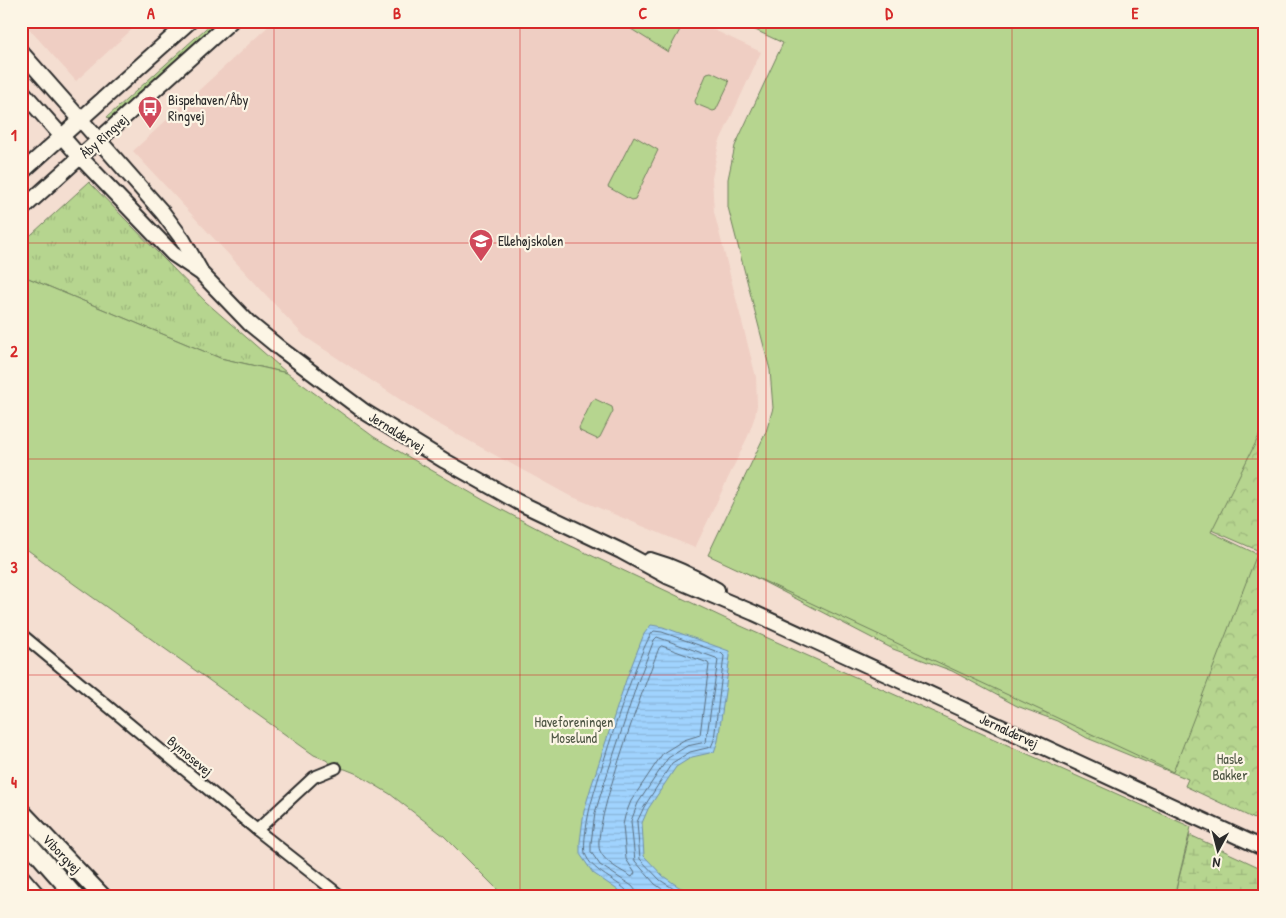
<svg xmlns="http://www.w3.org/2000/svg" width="1286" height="918" font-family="'Patrick Hand',sans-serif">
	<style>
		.built { fill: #efcec3 }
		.grass { fill: url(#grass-tufts); stroke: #70805d }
		.forest { fill: url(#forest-crowns); stroke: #70805d }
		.wetland { fill: url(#wetland-marsh); stroke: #70805d }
		.garden { fill: #b6d58f; stroke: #70805d }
		.water { fill: url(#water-rules); stroke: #7190aa }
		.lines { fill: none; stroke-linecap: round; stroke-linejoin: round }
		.shore { stroke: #5a6e7f; stroke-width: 1 }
		.street-casing { stroke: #2b2b2b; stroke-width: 14 }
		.secondary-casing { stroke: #2b2b2b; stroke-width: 18 }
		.primary-casing { stroke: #2b2b2b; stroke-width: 20 }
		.street { stroke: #fcf5e5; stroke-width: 10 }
		.secondary { stroke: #fcf5e5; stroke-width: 14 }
		.primary { stroke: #fcf5e5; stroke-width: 16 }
		.grid { fill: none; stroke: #d62828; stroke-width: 1; stroke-opacity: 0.55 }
		.labels { text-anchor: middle; stroke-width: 4.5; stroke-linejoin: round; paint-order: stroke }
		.poi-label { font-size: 14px; fill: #2b2b2b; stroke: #fcf5e5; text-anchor: start }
		.street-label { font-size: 14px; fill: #2b2b2b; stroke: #fcf5e5 }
		.park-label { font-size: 14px; fill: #4e5644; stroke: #fcf5e5 }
		.neatline { fill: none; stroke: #d62828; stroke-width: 2 }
		.grid-label { font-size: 16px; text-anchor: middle; font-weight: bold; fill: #d62828 }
	</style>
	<defs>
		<pattern id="grass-tufts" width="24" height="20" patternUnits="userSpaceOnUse" patternTransform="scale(1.25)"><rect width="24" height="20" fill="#b6d58f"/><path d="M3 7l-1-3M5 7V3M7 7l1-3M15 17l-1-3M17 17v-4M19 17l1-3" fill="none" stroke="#9db77c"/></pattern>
		<pattern id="forest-crowns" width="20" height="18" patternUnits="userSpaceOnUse" patternTransform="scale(1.25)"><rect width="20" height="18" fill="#b6d58f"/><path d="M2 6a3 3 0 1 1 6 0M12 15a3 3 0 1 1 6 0" fill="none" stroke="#9db77c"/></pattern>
		<pattern id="wetland-marsh" width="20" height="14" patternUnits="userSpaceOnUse" patternTransform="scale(1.25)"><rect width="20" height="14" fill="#b6d58f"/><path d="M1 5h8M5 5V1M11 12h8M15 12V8" fill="none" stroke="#9db77c"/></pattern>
		<pattern id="water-rules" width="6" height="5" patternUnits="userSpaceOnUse" patternTransform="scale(1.25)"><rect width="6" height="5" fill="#a0d3fe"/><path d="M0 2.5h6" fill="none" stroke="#8ab5da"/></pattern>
	</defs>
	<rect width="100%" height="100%" fill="#f4ded1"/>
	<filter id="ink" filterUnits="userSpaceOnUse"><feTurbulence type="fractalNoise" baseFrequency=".02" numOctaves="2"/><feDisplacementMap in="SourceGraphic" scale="10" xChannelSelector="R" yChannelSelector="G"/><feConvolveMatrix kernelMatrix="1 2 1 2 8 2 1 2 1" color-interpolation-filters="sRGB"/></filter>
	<g filter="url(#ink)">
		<!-- built -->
		<g class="built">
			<polygon points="22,21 141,21 76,81"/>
			<polygon points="274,21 695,21 761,52 719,143 712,178 714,212 756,377 757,405 755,416 748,436 695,548 568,495 431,420 304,336 133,151"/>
		</g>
		<!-- grass -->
		<g class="grass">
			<polygon points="214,21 218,21 110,120 107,117"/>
			<polygon points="89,182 206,302 287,373 220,358 21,275 21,244"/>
		</g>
		<!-- forest -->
		<polygon class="forest" points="1265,398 1265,824 1185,786 1188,779 1087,738 1057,721 1017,706 952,671 893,649 710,554 1168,753 1257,550 1209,529"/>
		<!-- wetland -->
		<polygon class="wetland" points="1190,835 1265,870 1265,897 1174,897"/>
		<!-- garden -->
		<g class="garden">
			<polygon points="636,21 672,21 682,26 668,52 631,29"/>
			<polygon points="736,21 1265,21 1265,424 1211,532 1257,554 1173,772 708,555 766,432 773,408 770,370 728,207 728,179 735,146 783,43"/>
			<polygon points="711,72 728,80 729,83 716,110 713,111 696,104 695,101 707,73"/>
			<polygon points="634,136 658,150 635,199 631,200 608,187"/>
			<polygon points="21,275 220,358 287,373 374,437 485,501 565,543 741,626 1191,827 1174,897 505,897 444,836 390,794 355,773 345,769 336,768 326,760 314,755 74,584 21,545"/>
			<polygon points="595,399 612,407 613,411 600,437 597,439 580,431 579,428 592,401"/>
		</g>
		<!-- water -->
		<polygon class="water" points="651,625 663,627 729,651 730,656 718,741 714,752 692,757 676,767 648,809 642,823 644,856 663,876 679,887 706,897 628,897 593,873 580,854 580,842 584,811 591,787 626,680 644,634"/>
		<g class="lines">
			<!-- shore -->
			<g class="shore">
				<path d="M 662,646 L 708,663 L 709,665 L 700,735 L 684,740 L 663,753 L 631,801 L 625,816 L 623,825 L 626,859 L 635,873 L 632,877 C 622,871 605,863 600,851 C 590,830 648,676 659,648 Z"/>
				<path d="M 630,897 C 629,884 591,874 585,853 C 583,844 587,822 589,812 C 594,788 641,640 654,631 L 662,632 L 721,653 L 724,656 L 714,740 L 711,747 L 690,752 L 672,763 L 644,807 L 637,822 L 640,859 L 660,880 L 677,891 L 691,897"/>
				<polyline points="636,897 636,891 632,886 600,865 591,852 591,843 595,813 602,790 637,684 654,640 657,637 716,658 718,660 706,742 687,746 668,758 638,803 631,821 635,861 655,884 673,897"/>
			</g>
			<defs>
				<g id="street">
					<polyline points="21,634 257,830 342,897"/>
					<polyline points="257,830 314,777 336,768"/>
					<polyline points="21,873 42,897"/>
				</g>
				<g id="secondary">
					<polyline points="21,52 163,213 183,240 200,270"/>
					<polyline points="21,90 80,157 173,254 201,273 249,323 282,350 365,412 445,461 518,502 621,551 669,577 754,613 1265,849"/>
					<polyline points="21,173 190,21"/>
					<polyline points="21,210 231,21"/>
					<path d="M 650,560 C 675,567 695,577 717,590"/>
				</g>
				<g id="primary">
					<polyline points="21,811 103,897"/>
					<polyline points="21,835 76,897"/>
				</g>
			</defs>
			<!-- street casing -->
			<use href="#street" class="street-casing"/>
			<!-- secondary casing -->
			<use href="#secondary" class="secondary-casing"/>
			<!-- primary casing -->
			<use href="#primary" class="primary-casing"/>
			<!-- street -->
			<use href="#street" class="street"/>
			<!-- secondary -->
			<use href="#secondary" class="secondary"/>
			<!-- primary -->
			<use href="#primary" class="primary"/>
		</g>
	</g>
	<!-- grid -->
	<path class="grid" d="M 274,21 L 274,897M 520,21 L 520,897M 766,21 L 766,897M 1012,21 L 1012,897M 21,243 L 1265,243M 21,459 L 1265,459M 21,675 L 1265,675"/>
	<!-- icons -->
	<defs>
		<symbol id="bus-pin" viewBox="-11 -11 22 30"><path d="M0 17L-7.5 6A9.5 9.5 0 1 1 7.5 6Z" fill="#d1495b" stroke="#fcf5e5"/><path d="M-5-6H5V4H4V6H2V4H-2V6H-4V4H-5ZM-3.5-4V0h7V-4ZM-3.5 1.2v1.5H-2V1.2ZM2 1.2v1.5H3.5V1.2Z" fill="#fff"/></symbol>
		<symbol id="school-pin" viewBox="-11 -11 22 30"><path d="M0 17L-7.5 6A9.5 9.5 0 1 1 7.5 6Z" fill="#d1495b" stroke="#fcf5e5"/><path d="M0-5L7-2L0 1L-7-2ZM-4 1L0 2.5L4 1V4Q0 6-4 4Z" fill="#fff"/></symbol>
	</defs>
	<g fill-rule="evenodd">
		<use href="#bus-pin" x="136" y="94" width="28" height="38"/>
		<use href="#school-pin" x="467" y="227" width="28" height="38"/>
	</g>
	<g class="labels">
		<!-- poi labels -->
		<g class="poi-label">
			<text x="168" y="105">Bispehaven/Åby<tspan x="168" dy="16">Ringvej</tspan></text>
			<text x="498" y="246">Ellehøjskolen</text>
		</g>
		<!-- street labels -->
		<g class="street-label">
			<text transform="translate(104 136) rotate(-42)" y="5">Åby Ringvej</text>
			<text transform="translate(397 432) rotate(32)" y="5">Jernaldervej</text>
			<text transform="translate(1009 731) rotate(25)" y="5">Jernaldervej</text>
			<text transform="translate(190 756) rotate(40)" y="5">Bymosevej</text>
			<text transform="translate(62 854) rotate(46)" y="5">Viborgvej</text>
		</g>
		<!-- park labels -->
		<g class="park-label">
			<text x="574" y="727">Haveforeningen<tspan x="574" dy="16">Moselund</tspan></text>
			<text x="1230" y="764">Hasle<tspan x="1230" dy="16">Bakker</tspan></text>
		</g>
	</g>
	<!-- margin -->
	<rect width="1286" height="918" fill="none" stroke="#fcf5e5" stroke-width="55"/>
	<!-- north arrow -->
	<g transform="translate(1218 850) rotate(187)" stroke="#fcf5e5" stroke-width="4" paint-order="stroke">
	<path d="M0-4L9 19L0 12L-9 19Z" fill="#2b2b2b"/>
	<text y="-8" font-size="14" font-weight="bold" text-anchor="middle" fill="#2b2b2b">N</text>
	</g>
	<rect x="28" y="28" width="1230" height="862" class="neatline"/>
	<g class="grid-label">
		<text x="151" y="19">A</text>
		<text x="397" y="19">B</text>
		<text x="643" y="19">C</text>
		<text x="889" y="19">D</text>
		<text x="1135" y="19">E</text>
		<text x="14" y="141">1</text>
		<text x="14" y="357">2</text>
		<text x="14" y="573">3</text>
		<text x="14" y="788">4</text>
	</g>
</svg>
